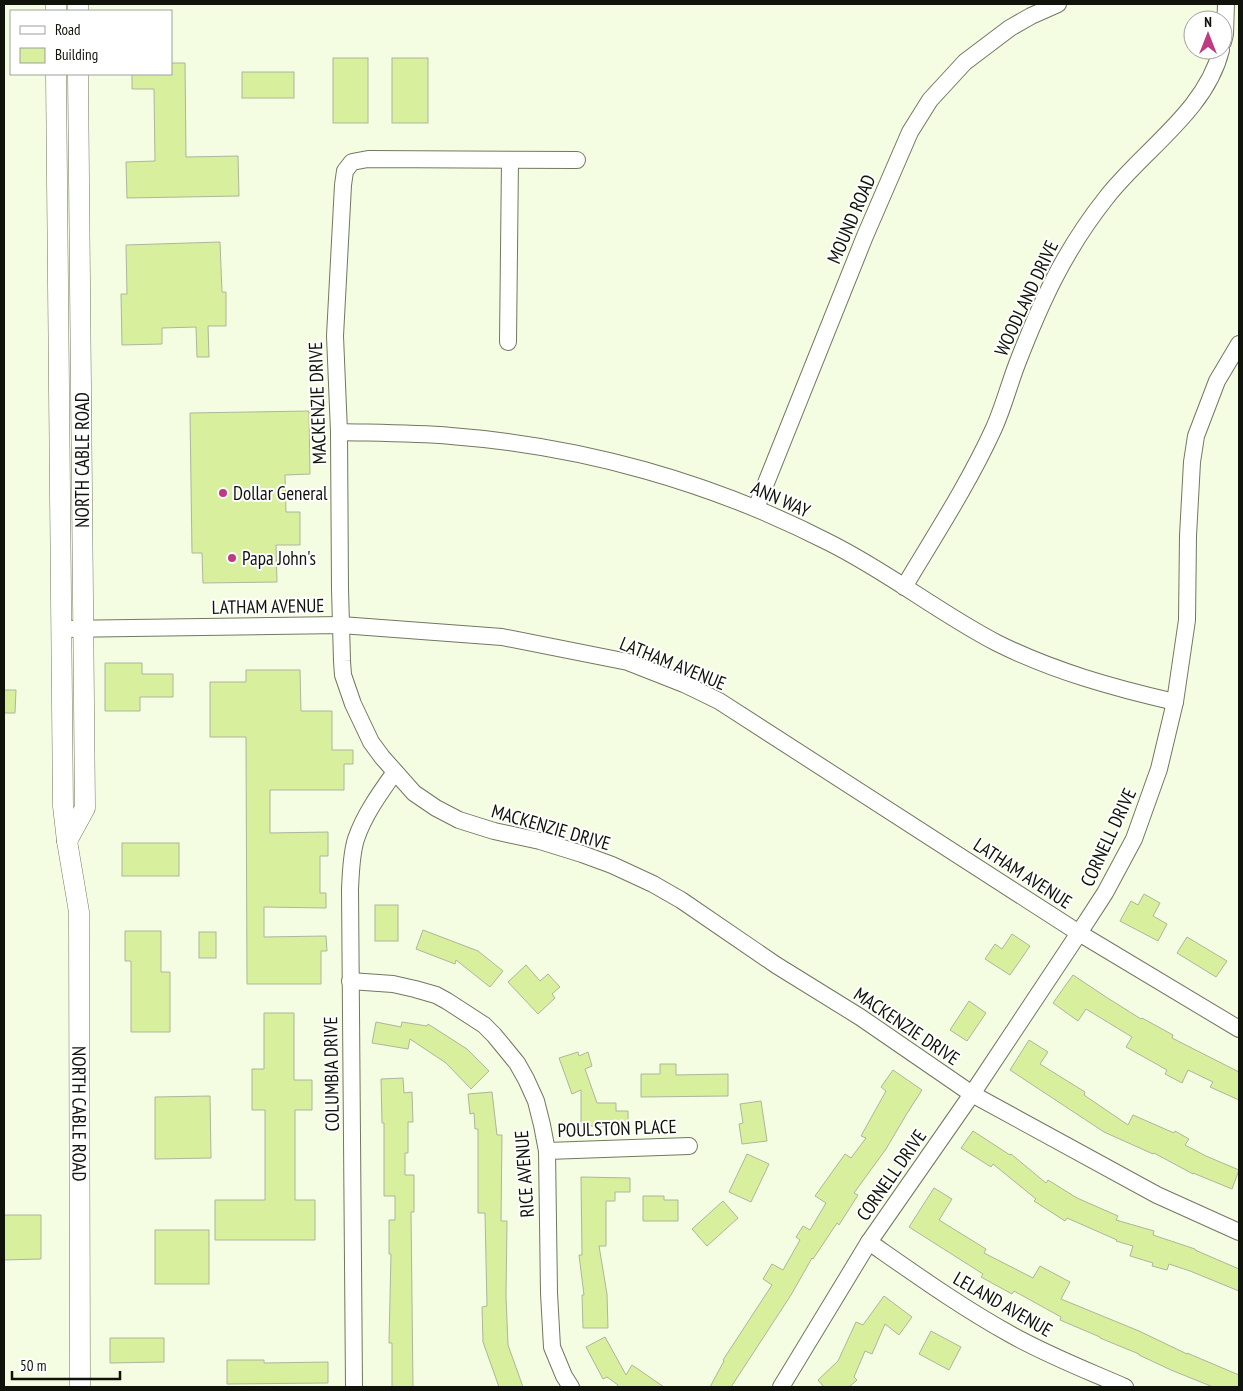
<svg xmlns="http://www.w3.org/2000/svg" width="1243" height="1391" font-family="'PT Sans Narrow',sans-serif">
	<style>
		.building { fill: #d8ef9d; stroke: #aeb69c }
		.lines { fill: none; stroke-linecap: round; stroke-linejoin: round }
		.minor-casing { stroke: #717860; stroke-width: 18 }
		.tertiary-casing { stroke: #717860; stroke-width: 21 }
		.minor { stroke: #fff; stroke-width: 16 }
		.tertiary { stroke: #fff; stroke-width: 20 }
		.poi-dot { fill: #bf3b81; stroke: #fff; stroke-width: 2 }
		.labels { text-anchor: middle; stroke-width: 4; stroke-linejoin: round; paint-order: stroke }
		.street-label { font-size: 19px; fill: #10130a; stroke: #fff }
		.poi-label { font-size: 19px; fill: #10130a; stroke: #fff; text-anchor: start }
	</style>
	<rect width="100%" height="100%" fill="#f4fce1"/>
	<!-- building -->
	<g class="building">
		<rect x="333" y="58" width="35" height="65"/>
		<rect x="392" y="58" width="36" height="65"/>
		<polygon points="171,63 185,63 186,157 238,156 239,196 127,198 126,162 155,161 154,89 132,89 132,74 171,74"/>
		<rect x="242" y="72" width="52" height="26"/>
		<polygon points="220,242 222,292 226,292 226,326 208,326 209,357 197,357 196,327 162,328 162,344 122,345 121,294 127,294 126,245"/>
		<polygon points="309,411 310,474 285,475 286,512 300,512 300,545 276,545 277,582 203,583 202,553 192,553 190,413"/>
		<polygon points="105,663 142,663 142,674 173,674 173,697 140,697 140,711 105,711"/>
		<polygon points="246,670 300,670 301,711 332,711 332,750 353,750 353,764 344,764 344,790 270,790 270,833 328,832 328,856 320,856 320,893 326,893 326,908 264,907 264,937 326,936 327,951 321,951 321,984 247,984 246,737 210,737 210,682 246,682"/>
		<polygon points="4,690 16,690 15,713 4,713"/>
		<rect x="122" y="843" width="57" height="33"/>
		<polygon points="1144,894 1160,903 1153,916 1167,924 1158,941 1120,921 1131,901 1138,905"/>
		<rect x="375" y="905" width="23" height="36"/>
		<polygon points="423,930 478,951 503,971 490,987 456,960 455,964 416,949"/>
		<polygon points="125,931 161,931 161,972 170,972 170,1032 131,1032 131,961 125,961"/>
		<rect x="199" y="932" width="17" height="26"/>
		<polygon points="1012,934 1030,946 1010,975 985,959 995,944 1002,949"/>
		<polygon points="1187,937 1227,961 1216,977 1177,953"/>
		<polygon points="526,965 540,981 548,974 560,987 552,994 555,998 538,1014 508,982"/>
		<polygon points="1073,975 1106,997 1141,1019 1142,1018 1173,1035 1172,1038 1239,1072 1239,1100 1210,1087 1213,1082 1188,1070 1182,1083 1165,1074 1167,1070 1126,1047 1132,1037 1086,1009 1078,1021 1053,1003"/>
		<polygon points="969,1001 986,1013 967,1041 950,1030"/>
		<polygon points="264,1013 294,1013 294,1080 312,1080 312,1110 295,1110 295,1200 315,1200 315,1240 215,1240 215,1200 265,1200 265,1110 252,1110 252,1069 264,1069"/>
		<polygon points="376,1022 401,1027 402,1022 427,1026 428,1024 467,1049 489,1071 471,1089 446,1063 410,1039 408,1049 372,1043"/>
		<polygon points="1029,1040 1048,1052 1040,1064 1085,1092 1084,1095 1128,1125 1133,1115 1174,1133 1175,1131 1189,1139 1185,1145 1206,1156 1239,1170 1232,1189 1193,1173 1193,1174 1154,1153 1153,1154 1104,1132 1010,1070"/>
		<polygon points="578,1052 579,1056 588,1052 592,1066 585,1069 597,1103 616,1103 616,1111 628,1111 628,1126 581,1126 581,1090 572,1094 559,1058"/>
		<polygon points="660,1064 676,1064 676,1075 728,1074 728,1096 641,1097 641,1074 660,1074"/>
		<polygon points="893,1070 922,1090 906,1115 886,1149 854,1193 858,1195 839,1225 837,1223 813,1259 812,1258 791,1295 731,1387 710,1387 724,1361 723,1360 772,1285 763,1279 772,1264 783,1270 800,1240 796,1237 803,1226 810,1230 826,1203 815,1196 845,1154 851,1158 866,1138 861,1136 886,1091 881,1087"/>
		<polygon points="403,1078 404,1093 412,1092 413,1122 408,1122 408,1153 405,1153 405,1175 414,1175 414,1212 411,1212 413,1387 392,1387 392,1343 389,1343 391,1254 389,1254 389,1220 395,1220 395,1196 384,1196 384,1123 382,1123 381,1079"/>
		<polygon points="492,1092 497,1135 502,1135 501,1221 507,1221 506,1296 508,1345 523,1387 499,1387 483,1342 482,1307 487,1306 485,1213 478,1213 478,1129 475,1129 474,1113 470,1114 468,1094"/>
		<polygon points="210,1096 211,1158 155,1159 155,1097"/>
		<polygon points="761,1101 767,1141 742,1144 739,1124 743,1123 740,1104"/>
		<polygon points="973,1131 1010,1155 1011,1154 1046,1183 1048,1180 1077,1198 1118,1216 1116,1220 1154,1231 1153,1235 1195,1249 1195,1250 1239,1269 1239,1291 1190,1271 1169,1264 1167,1270 1152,1266 1153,1263 1130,1256 1133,1246 1116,1241 1117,1240 1067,1218 1065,1221 1034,1201 1036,1199 993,1164 991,1167 961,1148"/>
		<polygon points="747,1154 769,1164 751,1202 729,1192"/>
		<polygon points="581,1177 630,1178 630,1192 615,1192 615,1201 606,1201 606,1246 599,1246 607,1294 608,1328 583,1328 582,1295 584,1295 579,1255 582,1255"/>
		<polygon points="934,1188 952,1199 939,1220 986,1249 984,1253 1033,1278 1040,1266 1070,1282 1061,1299 1139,1331 1187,1354 1187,1353 1239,1375 1239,1387 1213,1387 1171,1370 1139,1355 1139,1354 1100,1338 1100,1337 1060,1320 1061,1317 1014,1291 1012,1294 981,1277 983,1274 909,1227"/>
		<polygon points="643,1196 664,1196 664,1200 678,1200 678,1221 643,1221"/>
		<polygon points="723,1201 738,1218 707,1246 692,1229"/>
		<polygon points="4,1215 41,1215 41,1259 4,1260"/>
		<rect x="155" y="1230" width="54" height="54"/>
		<polygon points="884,1296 912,1317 899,1335 885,1324 872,1354 865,1351 854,1377 857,1380 849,1387 824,1387 818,1380 838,1361 856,1322 863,1325"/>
		<polygon points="931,1331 961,1347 949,1370 919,1354"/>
		<polygon points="605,1337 626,1375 632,1365 664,1387 617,1387 618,1385 607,1377 603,1379 586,1347"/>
		<polygon points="110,1338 164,1338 164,1362 110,1363"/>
		<polygon points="227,1360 264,1360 264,1363 328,1362 328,1383 227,1384"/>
	</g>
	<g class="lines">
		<defs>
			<g id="minor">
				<polyline points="1223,42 1225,34 1226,4"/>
				<polyline points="577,160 368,159 352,162 345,171 343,185 335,336 339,432 340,589 342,661 343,675 353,704 371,742 382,757 414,793 436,808 459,820 494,831 540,841 582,854 612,865 653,884 681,900 776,965 860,1017 972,1094 1157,1195 1239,1232"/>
				<polyline points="508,342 510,160"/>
				<path d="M 339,432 C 377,433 414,433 451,436 C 582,446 711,482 828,542 C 887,571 939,613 997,643 C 1053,671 1114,688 1175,702"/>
				<polyline points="756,508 865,236 910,132 930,100 965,62 1010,28 1031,16 1058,4"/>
				<path d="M 904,587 C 935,535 969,483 994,428 C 1003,408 1009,385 1017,364 C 1041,302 1064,251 1106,198 C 1143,150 1206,111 1221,50"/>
				<polyline points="61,629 341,625 502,637 628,662 684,684 719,701 1079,933 1239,1029"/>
				<polyline points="350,981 393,984 415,989 436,995 447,1001 484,1025 494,1035 517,1063 526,1079 536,1101 542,1125 547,1151 549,1293 552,1347 564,1376 571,1387"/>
				<polyline points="547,1151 689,1146"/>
				<path d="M 869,1242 C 915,1274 961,1307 1010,1334 C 1047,1355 1086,1370 1125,1387"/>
				<path d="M 354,1387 L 350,889 C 351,872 351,855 356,839 C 364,815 380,793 395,772"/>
				<polyline points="781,1387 869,1242 972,1094 1079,933 1105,893 1134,839 1159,769 1175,702 1187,620 1188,536 1192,462 1196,436 1217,381 1239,344"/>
			</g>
			<g id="tertiary">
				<polyline points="56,4 56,11"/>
				<polyline points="78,4 78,11"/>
				<path id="s1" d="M 56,74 L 63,806 L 67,841 L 79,912 L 80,1387"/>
				<polyline points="67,841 85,808 78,74"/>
			</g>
		</defs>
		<!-- minor casing -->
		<use href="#minor" class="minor-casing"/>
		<!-- tertiary casing -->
		<use href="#tertiary" class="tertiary-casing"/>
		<!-- minor -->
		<use href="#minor" class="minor"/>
		<!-- tertiary -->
		<use href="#tertiary" class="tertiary"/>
	</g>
	<!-- markers -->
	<g class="poi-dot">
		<circle cx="223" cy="493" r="5"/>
		<circle cx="232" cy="558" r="5"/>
	</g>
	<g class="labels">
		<!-- street labels -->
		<g class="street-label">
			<text transform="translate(851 219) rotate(-67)" y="7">MOUND ROAD</text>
			<text transform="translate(1026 298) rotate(-65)" y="7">WOODLAND DRIVE</text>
			<text transform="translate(317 403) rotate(-92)" y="7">MACKENZIE DRIVE</text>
			<text transform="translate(82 460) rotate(-90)" y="7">NORTH CABLE ROAD</text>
			<text transform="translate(781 499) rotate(24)" y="7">ANN WAY</text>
			<text transform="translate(268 606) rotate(-1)" y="7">LATHAM AVENUE</text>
			<text transform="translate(673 663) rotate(22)" y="7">LATHAM AVENUE</text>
			<text transform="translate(551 827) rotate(16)" y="7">MACKENZIE DRIVE</text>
			<text transform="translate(1108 837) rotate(-65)" y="7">CORNELL DRIVE</text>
			<text transform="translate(1023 873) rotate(33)" y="7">LATHAM AVENUE</text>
			<text transform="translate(907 1026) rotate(34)" y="7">MACKENZIE DRIVE</text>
			<text transform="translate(331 1074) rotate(-91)" y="7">COLUMBIA DRIVE</text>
			<text dy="7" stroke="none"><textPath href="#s1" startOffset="1041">NORTH CABLE ROAD</textPath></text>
			<text transform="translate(617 1128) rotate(-2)" y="7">POULSTON PLACE</text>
			<text transform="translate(524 1174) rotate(-94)" y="7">RICE AVENUE</text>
			<text transform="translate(891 1175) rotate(-55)" y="7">CORNELL DRIVE</text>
			<text transform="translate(1003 1304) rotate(30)" y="7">LELAND AVENUE</text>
		</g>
		<!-- poi labels -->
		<g class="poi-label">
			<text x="233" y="500">Dollar General</text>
			<text x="242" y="565">Papa John's</text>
		</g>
	</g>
	<!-- border -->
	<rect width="1243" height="1391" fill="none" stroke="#10130a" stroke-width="10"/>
	<!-- legend -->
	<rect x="10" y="10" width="162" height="65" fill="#ffffff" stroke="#9fa19d"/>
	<rect x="20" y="26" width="25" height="8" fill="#ffffff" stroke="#9fa19d"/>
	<text x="55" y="35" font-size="15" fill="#10130a">Road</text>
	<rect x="20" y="48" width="25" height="15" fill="#d8ef9d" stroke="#9fa19d"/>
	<text x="55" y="60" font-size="15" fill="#10130a">Building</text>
	<!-- north arrow -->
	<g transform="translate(1208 35)"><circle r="24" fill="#ffffff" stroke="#9fa19d"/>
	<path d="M0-4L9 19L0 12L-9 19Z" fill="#bf3b81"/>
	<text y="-8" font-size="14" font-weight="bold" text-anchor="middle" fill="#10130a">N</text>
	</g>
	<!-- scale -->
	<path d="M12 1371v8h108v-8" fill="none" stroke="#10130a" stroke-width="2.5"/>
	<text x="20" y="1371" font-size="15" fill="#10130a" stroke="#ffffff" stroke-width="4" paint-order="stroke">50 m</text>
</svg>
